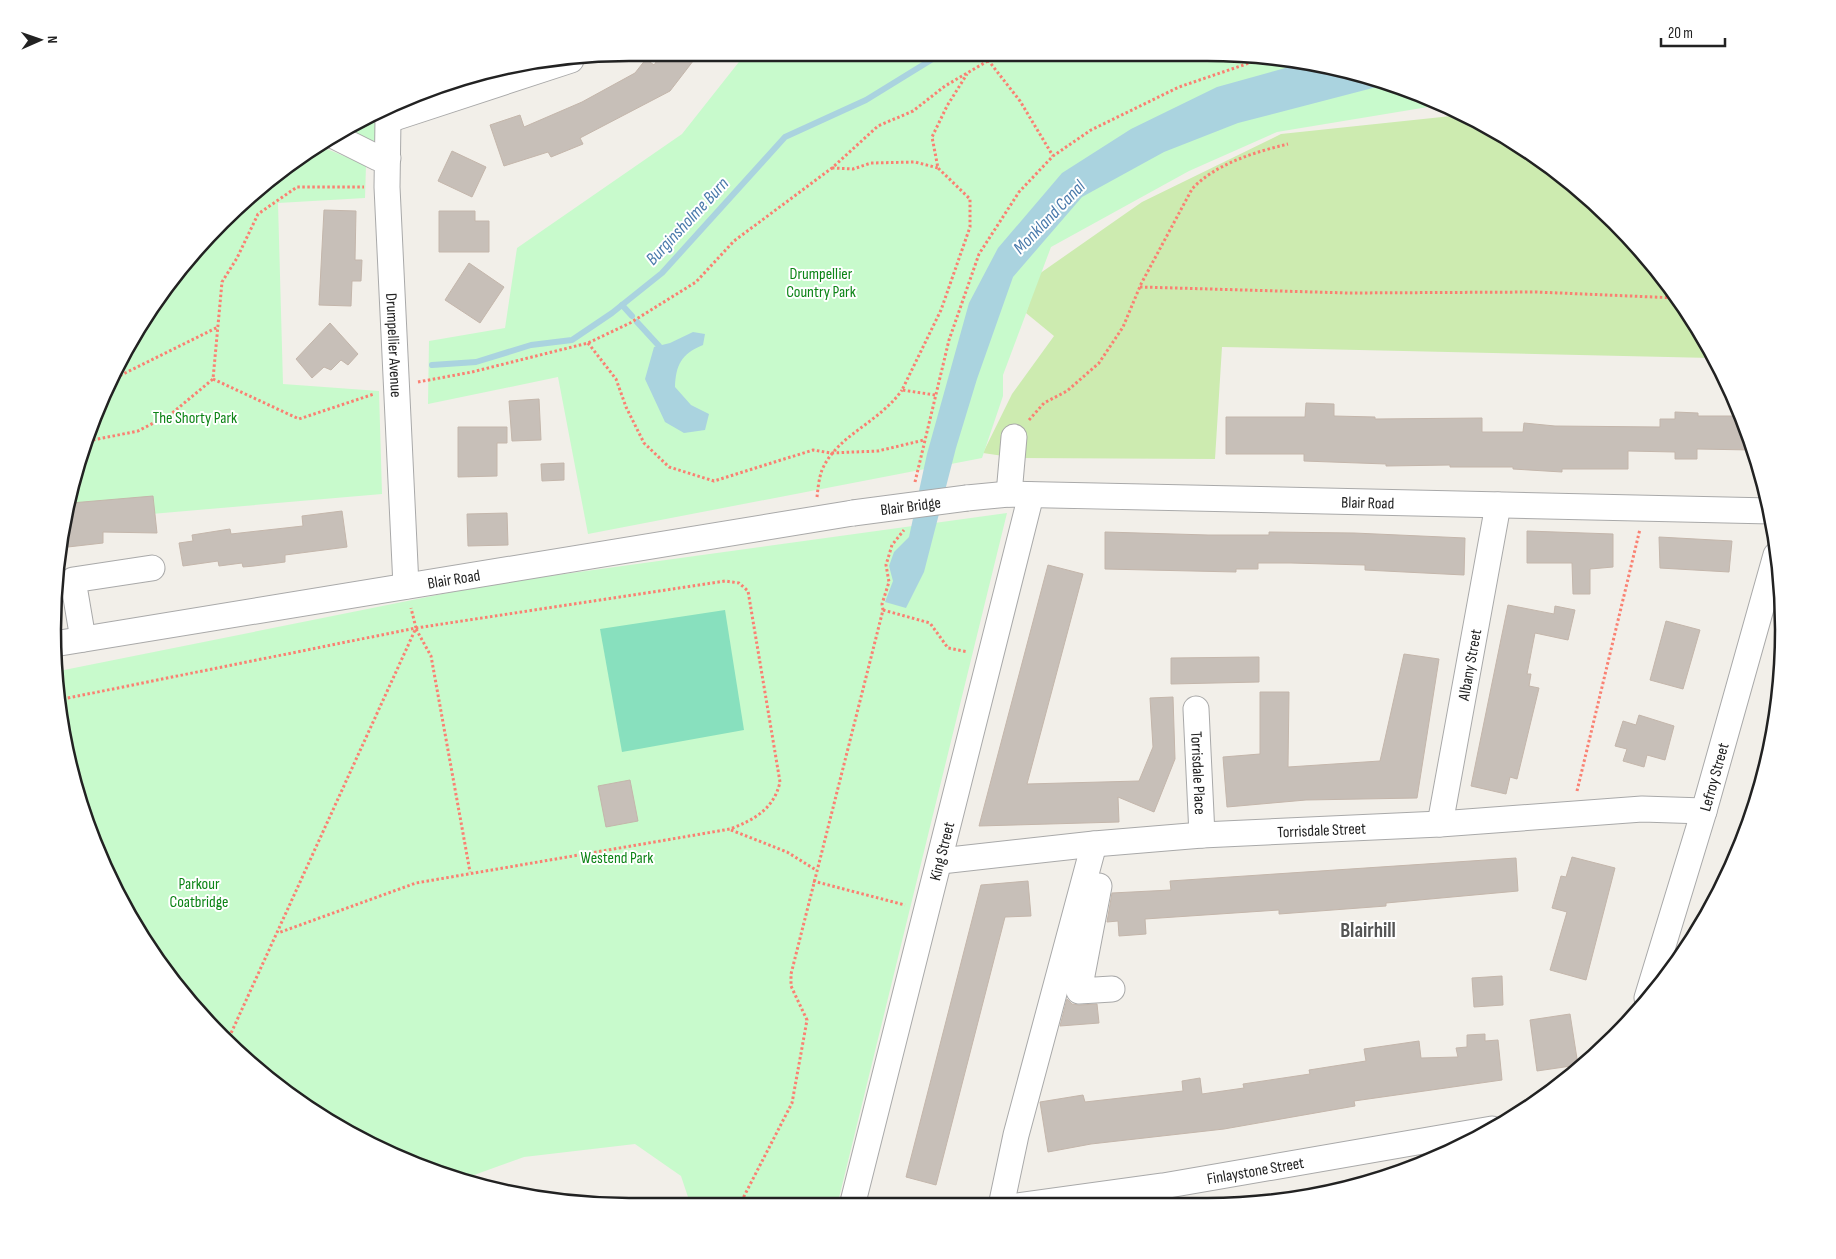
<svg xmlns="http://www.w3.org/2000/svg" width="1836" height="1259" font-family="'Sofia Sans Condensed',sans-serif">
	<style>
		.grass { fill: #cdebb0 }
		.park { fill: #c8facc }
		.pitch { fill: #88e0be }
		.water { fill: #aad3df }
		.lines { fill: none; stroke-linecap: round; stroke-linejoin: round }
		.stream { stroke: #aad3df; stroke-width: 6 }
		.building { fill: #c7bfb8; stroke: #c4b6ab }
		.minor-casing { stroke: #a9a9a9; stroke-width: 27 }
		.path { stroke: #fa8072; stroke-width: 3; stroke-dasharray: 2.5 2.5; stroke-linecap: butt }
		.minor { stroke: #fff; stroke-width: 25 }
		.minor-bridge-casing { stroke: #a9a9a9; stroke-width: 27; stroke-linecap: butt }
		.minor-bridge { stroke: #fff; stroke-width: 25 }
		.labels { text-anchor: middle; stroke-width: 4; stroke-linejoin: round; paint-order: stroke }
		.park-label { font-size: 16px; fill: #0c8416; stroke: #fff }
		.street-label { font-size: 16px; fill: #222; stroke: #fff }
		.water-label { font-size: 18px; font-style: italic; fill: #4a7aab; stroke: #fff }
		.district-label { font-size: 21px; font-weight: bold; fill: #555; stroke: #fff }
		.rim { fill: none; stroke: #222; stroke-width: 2.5 }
	</style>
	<rect width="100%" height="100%" fill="#f2efe9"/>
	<!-- grass -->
	<polygon class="grass" points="1461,115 1495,130 1615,222 1686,309 1712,358 1222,347 1215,459 1017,458 983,453 1012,394 1054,336 1026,313 1039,274 1142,202 1281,134"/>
	<!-- park -->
	<g class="park">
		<polygon points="746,53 1207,53 1319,64 1392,83 1440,105 1277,132 1189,171 1051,247 1003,375 1003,396 982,458 588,534 558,377 428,404 429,341 505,328 517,248 682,134"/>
		<polygon points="381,111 370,161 325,141"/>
		<polygon points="317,145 366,165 365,198 278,203 283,384 379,391 382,494 140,515 64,529 97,408 130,341 196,249 309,150"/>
		<polygon points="1007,513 837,1206 691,1206 681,1176 635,1144 524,1157 463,1179 408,1162 309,1109 221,1037 150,950 112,885 64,742 54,672 492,584"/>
	</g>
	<!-- pitch -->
	<polygon class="pitch" points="725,610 744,730 622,752 600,629"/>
	<!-- water -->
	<g class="water">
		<polygon points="1307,62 1392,83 1238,123 1164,152 1082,197 1013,277 977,379 956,448 924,572 906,608 885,602 893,581 889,566 894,552 909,537 927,454 969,303 998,248 1062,173 1131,129 1217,87"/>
		<path d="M 693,332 L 705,334 L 703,345 C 681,354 676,365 675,387 L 691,405 L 709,414 L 705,430 L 684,433 L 665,422 L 645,379 L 654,347 L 670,343 Z"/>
	</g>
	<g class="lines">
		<!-- stream -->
		<g class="stream">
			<polyline points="622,305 632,316"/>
			<polyline points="637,322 659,346"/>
			<polyline points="432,365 476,362 531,345 572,340 612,313 662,273 785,137 866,100 944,52"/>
		</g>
	</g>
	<!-- building -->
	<g class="building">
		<polygon points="663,52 700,52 670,91 580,138 583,144 551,157 548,152 504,166 490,125 520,115 524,127 582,102 635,73 646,59 654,65"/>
		<polygon points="452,151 486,167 472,197 438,181"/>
		<polygon points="324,210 356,211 355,260 362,260 361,281 352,281 351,306 319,305"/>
		<polygon points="439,211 475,211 475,221 489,221 489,252 439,252"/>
		<polygon points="469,263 504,287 480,323 445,300"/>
		<polygon points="330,323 358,354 348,365 341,360 331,370 324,367 312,378 296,359"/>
		<polygon points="539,399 541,440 512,441 509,401"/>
		<polygon points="1306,403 1334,404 1334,416 1375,417 1375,419 1482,418 1482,432 1523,432 1524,423 1555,426 1660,427 1660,419 1675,419 1675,412 1698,413 1698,416 1742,416 1752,450 1697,449 1697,459 1675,459 1675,452 1628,451 1628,469 1562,469 1562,472 1513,469 1513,467 1450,467 1450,465 1386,466 1386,464 1304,461 1304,454 1226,454 1226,417 1305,417"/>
		<polygon points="458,427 507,427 507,443 497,443 497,476 458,477"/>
		<polygon points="564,463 564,480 542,481 541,464"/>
		<polygon points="153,496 157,533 103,532 103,543 59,548 71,503"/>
		<polygon points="342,511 347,547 285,555 285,562 254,566 243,567 242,563 219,566 218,561 183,566 179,543 193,541 192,535 230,529 231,534 303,526 302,516"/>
		<polygon points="507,513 508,545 468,546 467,514"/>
		<polygon points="1527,531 1613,534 1613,567 1590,569 1590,594 1573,594 1572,563 1527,563"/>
		<polygon points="1105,532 1208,535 1269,535 1269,532 1354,533 1465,538 1464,575 1365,570 1365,565 1291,563 1258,563 1258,569 1236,569 1236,572 1105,569"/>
		<polygon points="1659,537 1732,541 1729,572 1660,568"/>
		<polygon points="1048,565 1083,574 1027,784 1139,781 1153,747 1150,698 1173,697 1175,759 1154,812 1118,797 1119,822 979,826"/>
		<polygon points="1508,605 1554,614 1555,606 1575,610 1568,640 1535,633 1527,674 1531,674 1529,686 1539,688 1517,779 1510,777 1506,794 1471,786"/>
		<polygon points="1666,621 1700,630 1683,689 1650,680"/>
		<polygon points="1404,654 1439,659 1417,798 1306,800 1227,807 1223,757 1260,754 1260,692 1289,692 1288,767 1380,761"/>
		<polygon points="1259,657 1259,682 1171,684 1171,658"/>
		<polygon points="1639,715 1674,726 1665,760 1647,755 1644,767 1623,761 1627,749 1615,746 1623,721 1636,725"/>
		<polygon points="630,780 638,821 606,827 598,786"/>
		<polygon points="1572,857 1615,868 1586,980 1550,970 1567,912 1552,908 1561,876 1566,877"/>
		<polygon points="1516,858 1518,891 1386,903 1386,906 1279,914 1279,910 1145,919 1146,934 1119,936 1118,921 1107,922 1112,893 1171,890 1170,881"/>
		<polygon points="1028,881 1031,916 1005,917 936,1185 906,1177 981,885"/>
		<polygon points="1502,976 1503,1005 1474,1007 1472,978"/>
		<polygon points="1067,999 1072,1004 1079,1005 1097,1004 1099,1023 1060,1026"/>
		<polygon points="1570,1014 1578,1065 1537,1071 1530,1020"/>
		<polygon points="1485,1034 1485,1041 1498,1040 1502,1080 1354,1101 1355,1106 1224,1129 1091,1144 1048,1152 1040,1102 1083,1095 1085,1102 1183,1091 1182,1081 1200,1078 1202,1094 1244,1088 1243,1084 1310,1074 1309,1070 1366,1061 1364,1049 1419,1041 1421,1058 1458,1057 1456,1048 1467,1047 1467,1035"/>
	</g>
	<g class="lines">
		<defs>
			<g id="minor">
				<path id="s1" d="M 392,106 L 388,120 L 387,187 L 406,586"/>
				<polyline points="388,120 571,60"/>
				<polyline points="334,136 378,158 388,158"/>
				<polyline points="1009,494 1014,437"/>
				<path id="s2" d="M 967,498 L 1009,494 L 1771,511"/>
				<polyline points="83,639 73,580 152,568"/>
				<path id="s3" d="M 54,644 L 853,513"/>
				<path id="s4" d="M 1196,709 L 1202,835"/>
				<path id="s5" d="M 1440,824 L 1498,505"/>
				<path id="s6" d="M 941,861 L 1094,844 L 1202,835 L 1440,824 L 1642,809 L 1704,811"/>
				<polyline points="1099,886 1079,991 1112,989"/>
				<path id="s7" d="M 1647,998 L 1704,811 L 1776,555"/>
				<path id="s8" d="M 852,1206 L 1031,495"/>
				<polyline points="1001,1206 1016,1135 1094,844"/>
				<path id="s9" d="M 1017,1206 L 1163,1186 L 1492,1129"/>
			</g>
		</defs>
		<!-- minor casing -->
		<use href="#minor" class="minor-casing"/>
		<!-- path -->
		<g class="path">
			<polyline points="988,60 1020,101 1053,156"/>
			<polyline points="832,168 853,169 871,163 915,162 938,168"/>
			<polyline points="1140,287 1348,293 1536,292 1677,298"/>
			<polyline points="588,343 616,379 626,407 644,443 669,467 714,481 813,450 831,453 878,451 924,440"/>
			<polyline points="213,379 299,419 374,394"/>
			<polyline points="111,380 218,327"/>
			<polyline points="418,382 472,372 588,343 630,323 696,282 734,241 832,168 878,126 913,111 945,86 1003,52"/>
			<polyline points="935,395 902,390 941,310 970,227 970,199 938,168 932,137 947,106 967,74"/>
			<path d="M 1029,420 L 1044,403 L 1067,391 L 1099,363 L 1123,327 L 1141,284 L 1192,189 C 1215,164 1255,152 1288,144"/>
			<polyline points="88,441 138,431 171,414 213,379 222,282 237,258 258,214 297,187 364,187"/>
			<polyline points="915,482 949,340 979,254 1019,192 1053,156 1091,130 1179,87 1264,58"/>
			<path d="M 817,497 C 818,488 819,478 822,470 C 837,435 879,423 902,390"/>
			<polyline points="883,610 930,623 948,648 968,652"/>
			<polyline points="416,629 431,656 470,872"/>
			<path d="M 58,700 L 416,628 L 725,581 L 739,583 L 748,591 L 780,782 C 774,809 754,820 730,829 L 416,883 L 278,933"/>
			<polyline points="1577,791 1640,529"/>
			<polyline points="731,830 787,852 816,870"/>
			<polyline points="813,881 905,905"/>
			<polyline points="227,1042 416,628 411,608"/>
			<polyline points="739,1206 792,1103 807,1020 791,986 791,974 883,610 882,604 889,582 886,565 892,545 904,530"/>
		</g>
		<!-- minor -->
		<use href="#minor" class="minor"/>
		<defs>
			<g id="minor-bridge">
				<path id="s10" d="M 853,513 L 967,498"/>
			</g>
		</defs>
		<!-- minor-bridge casing -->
		<use href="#minor-bridge" class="minor-bridge-casing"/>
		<!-- minor-bridge -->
		<use href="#minor-bridge" class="minor-bridge"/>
	</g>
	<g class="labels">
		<!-- park labels -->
		<g class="park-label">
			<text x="821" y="279">Drumpellier<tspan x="821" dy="18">Country Park</tspan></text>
			<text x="195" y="423">The Shorty Park</text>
			<text x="617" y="863">Westend Park</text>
			<text x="199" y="889">Parkour<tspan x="199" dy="18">Coatbridge</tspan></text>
		</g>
		<!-- street labels -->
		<g class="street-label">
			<text dy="6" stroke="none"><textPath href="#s1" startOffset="240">Drumpellier Avenue</textPath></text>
			<text dy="6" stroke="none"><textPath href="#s2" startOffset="401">Blair Road</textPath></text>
			<text dy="6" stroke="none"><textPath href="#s10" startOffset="58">Blair Bridge</textPath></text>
			<text dy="6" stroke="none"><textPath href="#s3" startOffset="405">Blair Road</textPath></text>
			<text dy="6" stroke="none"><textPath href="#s5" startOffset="162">Albany Street</textPath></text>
			<text dy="6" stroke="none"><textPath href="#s4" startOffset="64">Torrisdale Place</textPath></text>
			<text dy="6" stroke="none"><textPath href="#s7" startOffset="231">Lefroy Street</textPath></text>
			<text dy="6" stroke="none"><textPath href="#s6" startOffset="382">Torrisdale Street</textPath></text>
			<text dy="6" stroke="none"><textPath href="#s8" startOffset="366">King Street</textPath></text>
			<text dy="6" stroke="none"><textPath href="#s9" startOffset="241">Finlaystone Street</textPath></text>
		</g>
		<!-- water labels -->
		<g class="water-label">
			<text transform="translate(1049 217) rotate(-46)" y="6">Monkland Canal</text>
			<text transform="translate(687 221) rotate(-47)" y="6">Burginsholme Burn</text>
		</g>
		<!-- district labels -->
		<g class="district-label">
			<text x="1368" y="937">Blairhill</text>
		</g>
	</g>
	<!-- crop -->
	<path d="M0 0H1836V1259H0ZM629 61H1207A568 568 0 0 1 1775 629V630A568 568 0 0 1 1207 1198H629A568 568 0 0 1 61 630V629A568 568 0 0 1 629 61Z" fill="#fff" fill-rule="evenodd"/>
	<path class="rim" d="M629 61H1207A568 568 0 0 1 1775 629V630A568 568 0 0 1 1207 1198H629A568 568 0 0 1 61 630V629A568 568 0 0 1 629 61Z"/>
	<!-- north arrow -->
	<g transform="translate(40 40) rotate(88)" stroke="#ffffff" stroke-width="4" paint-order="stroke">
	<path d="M0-4L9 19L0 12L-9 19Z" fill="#222222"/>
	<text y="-8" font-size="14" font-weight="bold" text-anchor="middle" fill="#222222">N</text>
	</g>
	<!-- scale -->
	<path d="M1661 38v8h64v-8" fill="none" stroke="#222222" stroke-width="2.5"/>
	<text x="1668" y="38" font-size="15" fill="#222222" stroke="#ffffff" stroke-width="4" paint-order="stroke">20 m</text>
</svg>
